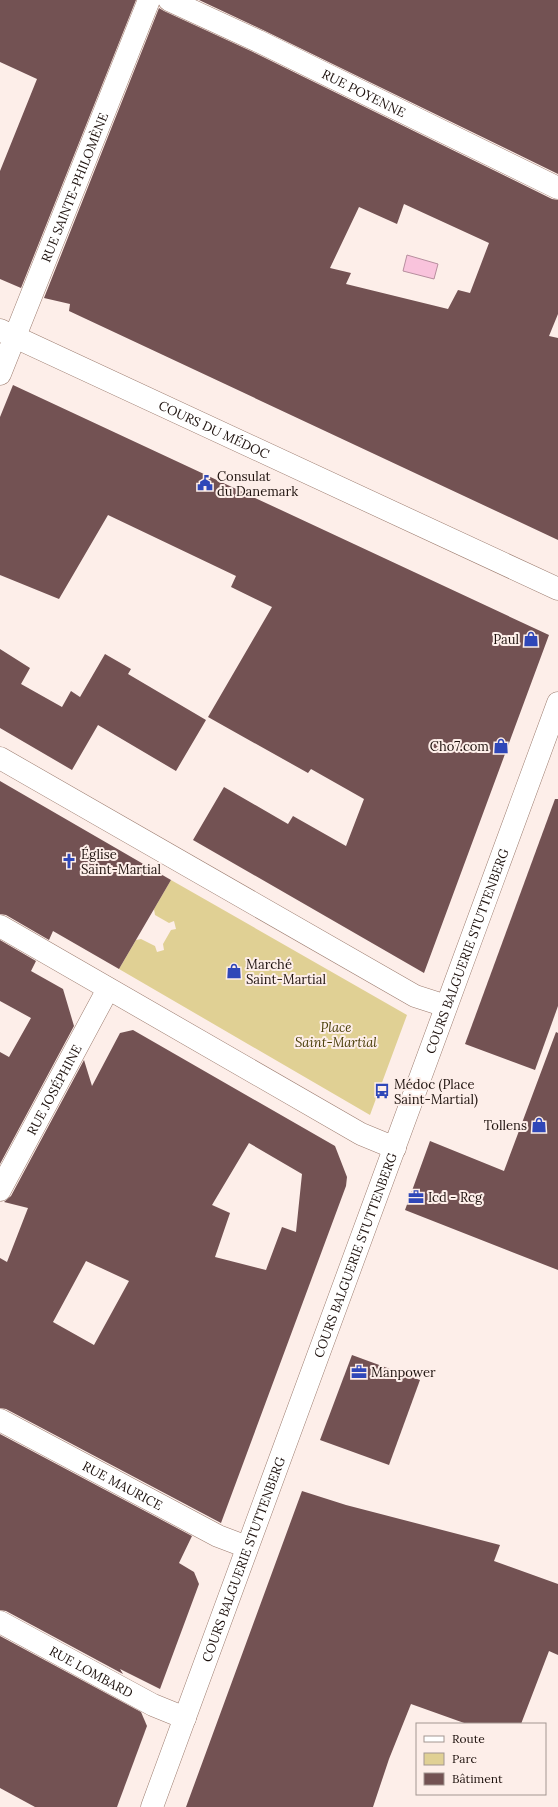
<svg xmlns="http://www.w3.org/2000/svg" width="558" height="1807" font-family="Lora,serif">
	<style>
		.green { fill: #e0d094 }
		.water { fill: #f9c3dc; stroke: #b78e9e }
		.building { fill: #735253; fill-rule: evenodd }
		.lines { fill: none; stroke-linecap: round; stroke-linejoin: round }
		.minor-casing { stroke: #9c7c6f; stroke-width: 23 }
		.major-casing { stroke: #9c7c6f; stroke-width: 23 }
		.minor { stroke: #fff; stroke-width: 22 }
		.major { stroke: #fff; stroke-width: 22 }
		.labels { text-anchor: middle; stroke-width: 4; stroke-linejoin: round; paint-order: stroke }
		.street-label { font-size: 13px; fill: #1d110d; stroke: #fdeee9 }
		.poi-label { font-size: 13px; fill: #1d110d; stroke: #fdeee9; text-anchor: start }
		.park-label { font-size: 13px; font-style: italic; fill: #483c06; stroke: #fdeee9 }
	</style>
	<rect width="100%" height="100%" fill="#fdeee9"/>
	<!-- green -->
	<polygon class="green" points="171,880 407,1015 370,1115 119,969 136,940 141,939 155,946 157,952 164,950 163,944 171,930 176,929 174,921 169,923 155,915 154,909"/>
	<!-- water -->
	<polygon class="water" points="407,255 438,264 434,279 403,271"/>
	<!-- building -->
	<g class="building">
		<polygon points="0,0 136,0 21,288 0,279 0,171 37,79 0,62"/>
		<polygon points="199,0 558,0 558,174 263,30"/>
		<path d="M 159,8 L 164,11 L 253,52 L 552,199 L 558,200 L 558,314 L 549,336 L 558,338 L 558,540 L 69,311 L 70,304 L 44,298 ZM 404,204 L 489,243 L 470,293 L 458,290 L 448,309 L 346,284 L 351,273 L 330,268 L 359,207 L 397,224 Z"/>
		<polygon points="13,385 549,635 424,973 193,840 224,787 288,824 293,816 346,846 364,799 311,769 308,773 208,717 272,607 231,587 236,576 108,515 59,599 0,575 0,417"/>
		<polygon points="0,649 30,668 21,684 62,707 71,691 80,697 105,654 131,669 128,674 206,720 176,771 98,725 72,770 0,728"/>
		<polygon points="0,781 171,880 119,969 53,931 49,940 6,915 0,914"/>
		<polygon points="555,799 558,799 558,1006 535,1070 465,1044"/>
		<polygon points="0,940 36,961 31,971 63,989 74,1026 0,1164 0,1052 9,1057 31,1018 0,1001"/>
		<path d="M 133,1030 L 335,1146 L 347,1177 L 346,1186 L 221,1523 L 6,1409 L 0,1408 L 0,1258 L 7,1262 L 28,1208 L 4,1202 L 11,1196 L 84,1060 L 92,1086 L 120,1033 ZM 249,1143 L 302,1174 L 296,1232 L 282,1227 L 266,1270 L 215,1257 L 230,1213 L 212,1205 ZM 86,1261 L 129,1281 L 94,1345 L 53,1322 Z"/>
		<polygon points="556,1032 558,1033 558,1270 405,1210 430,1141 504,1171"/>
		<polygon points="352,1355 420,1380 389,1465 320,1440"/>
		<polygon points="0,1434 192,1536 179,1563 194,1572 199,1584 160,1689 120,1669 123,1674 6,1611 0,1610"/>
		<polygon points="302,1491 346,1505 500,1545 494,1561 558,1584 558,1655 549,1651 521,1724 467,1724 411,1704 389,1759 373,1807 186,1807"/>
		<polygon points="0,1636 141,1712 147,1726 117,1807 35,1807 0,1788"/>
	</g>
	<g class="lines">
		<defs>
			<g id="minor">
				<path id="s1" d="M 169,0 L 258,41 L 558,188"/>
				<path id="s2" d="M 0,374 L 149,0"/>
				<polyline points="0,758 415,996 446,1006"/>
				<polyline points="0,926 361,1134 395,1148"/>
				<path id="s3" d="M 0,1190 L 108,989"/>
				<path id="s4" d="M 0,1420 L 218,1536 L 247,1547"/>
				<path id="s5" d="M 0,1622 L 153,1705 L 185,1718"/>
			</g>
			<g id="major">
				<path id="s6" d="M 0,330 L 558,589"/>
				<path id="s7" d="M 152,1807 L 558,703"/>
			</g>
		</defs>
		<!-- minor casing -->
		<use href="#minor" class="minor-casing"/>
		<!-- major casing -->
		<use href="#major" class="major-casing"/>
		<!-- minor -->
		<use href="#minor" class="minor"/>
		<!-- major -->
		<use href="#major" class="major"/>
	</g>
	<!-- icons -->
	<defs>
		<symbol id="civic-bare" viewBox="-9 -9 18 18"><path d="M-.6-6.5H3V-4.5H.6V-3L4-1V1h2V6H-6V1h2V-1L-.6-3ZM-1.2 2.5V6h2.4V2.5Z" fill="#2f47b8" stroke="#fdeee9" stroke-width="2.5" paint-order="stroke"/></symbol>
		<symbol id="shop-bare" viewBox="-9 -9 18 18"><path d="M-5-2.5h2.3a2.7 3.5 0 0 1 5.4 0H5L5.5 6h-11ZM-1.5-2.5h3a1.5 2.3 0 0 0-3 0Z" fill="#2f47b8" stroke="#fdeee9" stroke-width="2.5" paint-order="stroke"/></symbol>
		<symbol id="church-bare" viewBox="-9 -9 18 18"><path d="M-1.2-6h2.4v3.5h3.3v2.4h-3.3V6h-2.4V-.1h-3.3v-2.4h3.3Z" fill="#2f47b8" stroke="#fdeee9" stroke-width="2.5" paint-order="stroke"/></symbol>
		<symbol id="bus-bare" viewBox="-9 -9 18 18"><path d="M-5-6H5V4H4V6H2V4H-2V6H-4V4H-5ZM-3.5-4V0h7V-4ZM-3.5 1.2v1.5H-2V1.2ZM2 1.2v1.5H3.5V1.2Z" fill="#2f47b8" stroke="#fdeee9" stroke-width="2.5" paint-order="stroke"/></symbol>
		<symbol id="office-bare" viewBox="-9 -9 18 18"><path d="M-6-3h4V-5.5h4V-3h4V5H-6ZM-1-4.5V-3h2v-1.5ZM-6 0V1H6V0Z" fill="#2f47b8" stroke="#fdeee9" stroke-width="2.5" paint-order="stroke"/></symbol>
	</defs>
	<g fill-rule="evenodd">
		<use href="#civic-bare" x="194" y="472" width="22" height="22"/>
		<use href="#shop-bare" x="520" y="628" width="22" height="22"/>
		<use href="#shop-bare" x="490" y="735" width="22" height="22"/>
		<use href="#church-bare" x="58" y="850" width="22" height="22"/>
		<use href="#shop-bare" x="223" y="960" width="22" height="22"/>
		<use href="#bus-bare" x="371" y="1080" width="22" height="22"/>
		<use href="#shop-bare" x="528" y="1114" width="22" height="22"/>
		<use href="#office-bare" x="405" y="1186" width="22" height="22"/>
		<use href="#office-bare" x="348" y="1361" width="22" height="22"/>
	</g>
	<g class="labels">
		<!-- street labels -->
		<g class="street-label">
			<text dy="5" stroke="none"><textPath href="#s1" startOffset="216">RUE POYENNE</textPath></text>
			<text dy="5" stroke="none"><textPath href="#s2" startOffset="201">RUE SAINTE-PHILOMÈNE</textPath></text>
			<text dy="5" stroke="none"><textPath href="#s6" startOffset="236">COURS DU MÉDOC</textPath></text>
			<text dy="5" stroke="none"><textPath href="#s7" startOffset="912">COURS BALGUERIE STUTTENBERG</textPath></text>
			<text dy="5" stroke="none"><textPath href="#s3" startOffset="114">RUE JOSÉPHINE</textPath></text>
			<text dy="5" stroke="none"><textPath href="#s7" startOffset="588">COURS BALGUERIE STUTTENBERG</textPath></text>
			<text dy="5" stroke="none"><textPath href="#s4" startOffset="139">RUE MAURICE</textPath></text>
			<text dy="5" stroke="none"><textPath href="#s7" startOffset="264">COURS BALGUERIE STUTTENBERG</textPath></text>
			<text dy="5" stroke="none"><textPath href="#s5" startOffset="104">RUE LOMBARD</textPath></text>
		</g>
		<!-- poi labels -->
		<g class="poi-label">
			<text x="217" y="481">Consulat<tspan x="217" dy="15">du Danemark</tspan></text>
			<text x="519" y="644" text-anchor="end">Paul</text>
			<text x="489" y="751" text-anchor="end">Cho7.com</text>
			<text x="81" y="859">Église<tspan x="81" dy="15">Saint-Martial</tspan></text>
			<text x="246" y="969">Marché<tspan x="246" dy="15">Saint-Martial</tspan></text>
			<text x="394" y="1089">Médoc (Place<tspan x="394" dy="15">Saint-Martial)</tspan></text>
			<text x="527" y="1130" text-anchor="end">Tollens</text>
			<text x="428" y="1202">Icd - Rcg</text>
			<text x="371" y="1377">Manpower</text>
		</g>
		<!-- park labels -->
		<g class="park-label">
			<text x="336" y="1032">Place<tspan x="336" dy="15">Saint-Martial</tspan></text>
		</g>
	</g>
	<!-- legend -->
	<rect x="416" y="1723" width="130" height="72" fill="#fdeee9" stroke="#a39691"/>
	<rect x="424" y="1736" width="20" height="6" fill="#ffffff" stroke="#a39691"/>
	<text x="452" y="1743" font-size="12" fill="#1d110d">Route</text>
	<rect x="424" y="1753" width="20" height="12" fill="#e0d094" stroke="#a39691"/>
	<text x="452" y="1763" font-size="12" fill="#1d110d">Parc</text>
	<rect x="424" y="1773" width="20" height="12" fill="#735253" stroke="#a39691"/>
	<text x="452" y="1783" font-size="12" fill="#1d110d">Bâtiment</text>
</svg>
